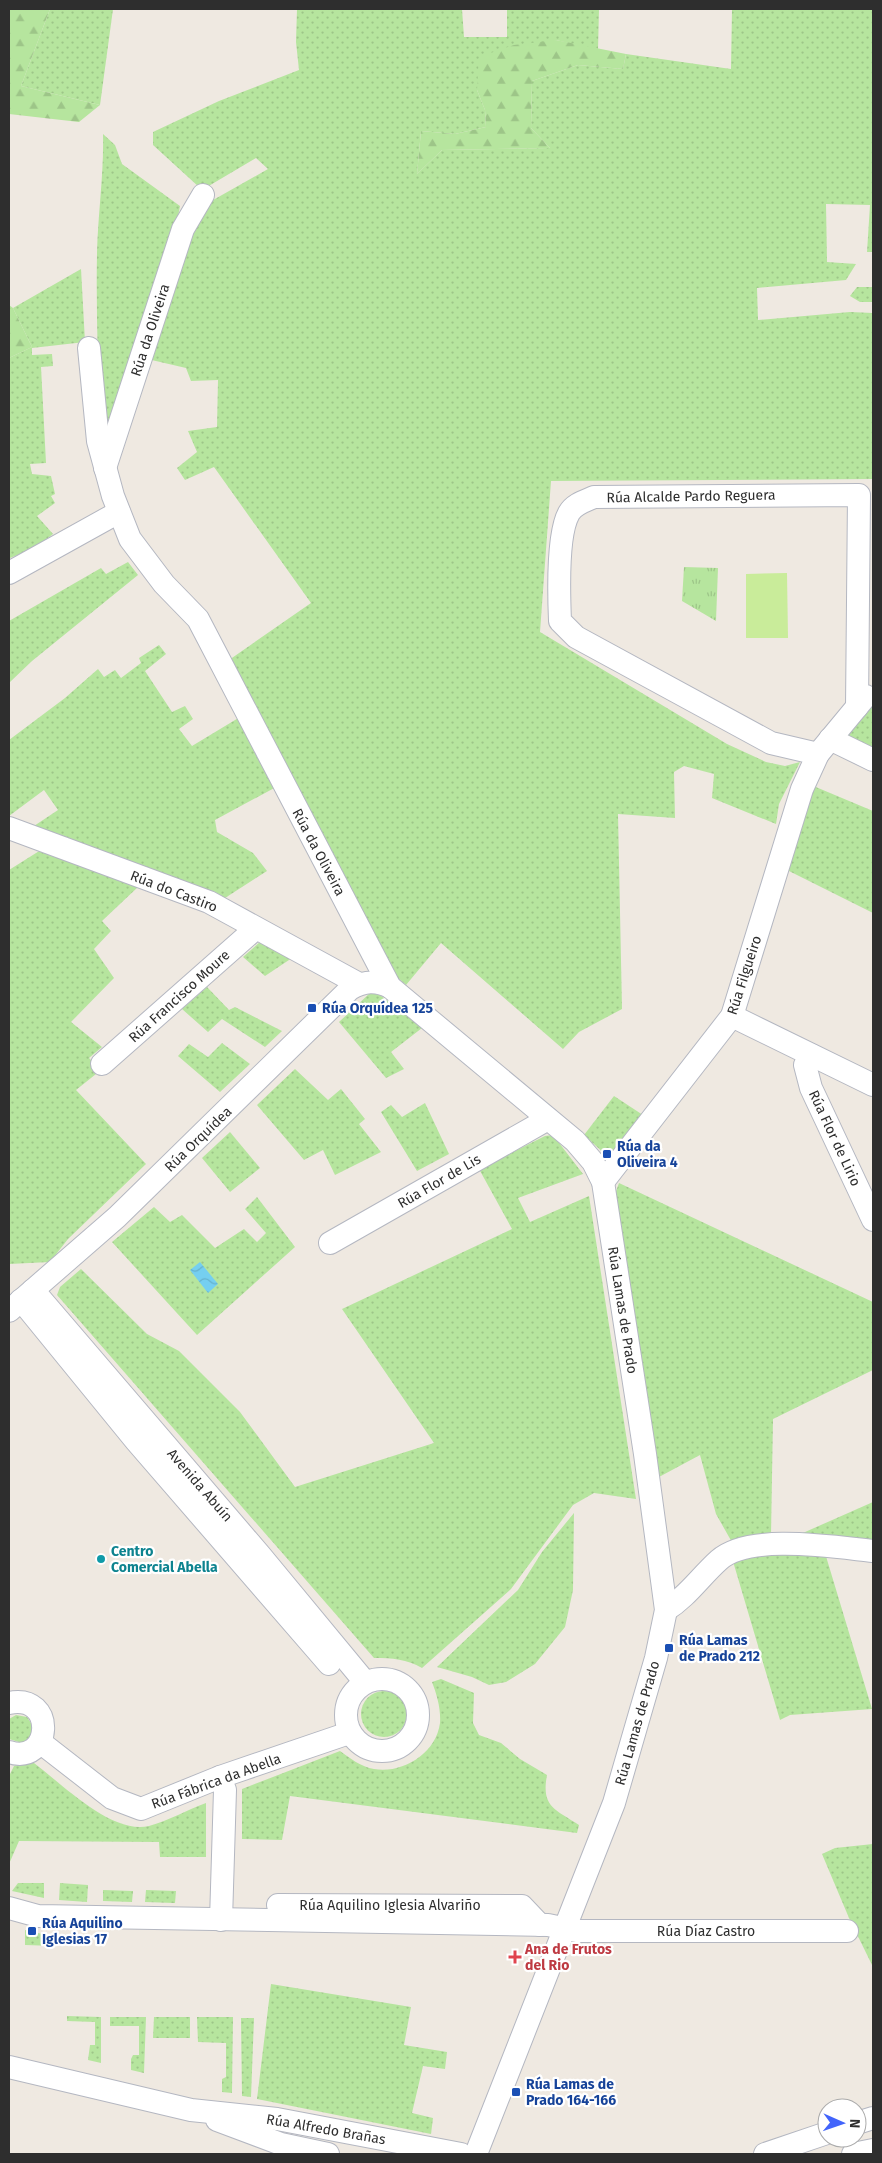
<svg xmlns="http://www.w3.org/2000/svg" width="882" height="2163" font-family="'Fira Sans',sans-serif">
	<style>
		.grass { fill: url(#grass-dots) }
		.forest { fill: url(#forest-firs) }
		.park { fill: url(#park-tufts) }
		.pitch { fill: #c9ec9a }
		.water { fill: url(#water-waves) }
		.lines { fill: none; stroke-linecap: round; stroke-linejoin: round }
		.minor-casing { stroke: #b4b7c1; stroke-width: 24 }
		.minor { stroke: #fff; stroke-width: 22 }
		.transit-dot { fill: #1a4fb4; stroke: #fff; stroke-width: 2 }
		.culture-dot { fill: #0f9aa8; stroke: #fff; stroke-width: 2 }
		.health-dot { fill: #e0444e; stroke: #fff; stroke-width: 2 }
		.labels { text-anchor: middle; stroke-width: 4.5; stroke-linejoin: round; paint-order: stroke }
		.street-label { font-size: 14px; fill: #2e2e2e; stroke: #fff }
		.transit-label { font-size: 14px; font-weight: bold; fill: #164399; stroke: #fff; text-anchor: start }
		.culture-label { font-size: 14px; font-weight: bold; fill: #0d838f; stroke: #fff; text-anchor: start }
		.health-label { font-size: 14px; font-weight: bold; fill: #be3a42; stroke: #fff; text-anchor: start }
	</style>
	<defs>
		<pattern id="grass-dots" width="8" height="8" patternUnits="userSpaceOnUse" patternTransform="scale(1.25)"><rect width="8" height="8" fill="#b6e59e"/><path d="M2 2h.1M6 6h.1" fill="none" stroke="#9dc588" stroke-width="1.8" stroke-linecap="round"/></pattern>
		<pattern id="forest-firs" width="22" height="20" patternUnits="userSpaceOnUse" patternTransform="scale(1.25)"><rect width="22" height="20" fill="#b6e59e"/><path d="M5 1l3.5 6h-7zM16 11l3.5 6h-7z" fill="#9dc588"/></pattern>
		<pattern id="park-tufts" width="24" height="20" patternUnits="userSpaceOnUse" patternTransform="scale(1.25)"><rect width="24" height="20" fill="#b6e59e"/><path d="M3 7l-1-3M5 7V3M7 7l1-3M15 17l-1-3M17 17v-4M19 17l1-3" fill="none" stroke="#9dc588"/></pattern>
		<pattern id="water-waves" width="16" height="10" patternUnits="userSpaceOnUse" patternTransform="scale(1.25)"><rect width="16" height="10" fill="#75cff0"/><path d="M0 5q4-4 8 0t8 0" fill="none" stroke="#66b2ce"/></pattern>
	</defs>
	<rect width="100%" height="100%" fill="#efe9e1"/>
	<!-- grass -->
	<g class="grass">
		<polygon points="50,9 113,9 100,105 21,86"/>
		<polygon points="297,9 462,9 464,37 507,37 507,9 599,9 598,50 556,40 477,90 485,110 486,127 455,134 421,131 417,174 442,150 550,148 531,128 532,81 578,65 623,69 626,54 731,69 732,9 873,9 873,252 867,252 870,205 826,204 827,262 856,264 846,280 757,288 758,320 850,312 873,313 873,479 551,481 540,632 727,744 766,762 785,766 800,762 779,804 776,824 712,798 714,774 684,766 674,772 675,818 618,814 622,1009 579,1032 563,1049 441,943 406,985 395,975 229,660 311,603 214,467 185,480 177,468 197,452 188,431 217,427 218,380 191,381 186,368 143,358 199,208 268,169 256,158 207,187 199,187 153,145 153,132 219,101 299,70 296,42"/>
		<path d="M 103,134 L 115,145 L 122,164 L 180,206 L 176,227 L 112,429 L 100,422 C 98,366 96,310 97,253 C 98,213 104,174 103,134 Z"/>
		<polygon points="81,269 85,342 32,348 32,355 52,354 53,366 41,367 46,463 30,464 32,474 51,476 55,494 51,496 55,503 37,516 53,534 35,548 10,558 9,358 32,347 13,308"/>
		<polygon points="857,287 873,287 873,302 860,302 850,296"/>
		<polygon points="128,562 138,575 32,661 9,683 9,621 101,568 106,574"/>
		<polygon points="159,645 166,654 145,671 172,712 185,706 193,719 179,729 192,746 240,717 278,786 215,820 217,832 253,853 267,871 225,898 215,892 31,828 58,810 44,790 9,816 9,740 65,698 98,669 104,677 115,670 121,678 141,663 139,658"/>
		<polygon points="873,702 873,752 846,734"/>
		<polygon points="811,785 873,811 873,913 783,868"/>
		<polygon points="44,848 138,887 102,921 111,931 94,949 114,978 71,1022 102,1047 89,1058 101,1070 76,1090 146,1164 68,1239 50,1262 9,1264 9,870"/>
		<polygon points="261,941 292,958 265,976 243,957"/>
		<polygon points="207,987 229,1010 235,1007 282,1031 265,1047 222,1019 208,1032 182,1009"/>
		<polygon points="370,993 380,995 422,1028 391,1052 404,1069 386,1078 339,1022"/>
		<polygon points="222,1043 250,1064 220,1092 178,1056 189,1044 208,1057"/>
		<polygon points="295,1069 328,1100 341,1089 365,1119 359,1124 381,1152 335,1175 323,1150 304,1160 257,1105"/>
		<polygon points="614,1096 646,1117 614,1157 607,1156 584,1135"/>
		<polygon points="425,1103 449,1154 417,1171 381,1112 391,1105 402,1117"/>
		<polygon points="230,1132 260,1168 230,1192 202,1158"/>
		<path d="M 553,1135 L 583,1174 L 518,1198 L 530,1222 L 589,1196 L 636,1499 L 594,1493 L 573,1505 L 511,1589 L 422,1668 C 407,1659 392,1658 374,1658 L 57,1295 L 60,1287 L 81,1269 L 147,1334 L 179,1351 L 240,1412 L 295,1487 L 434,1443 L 342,1309 L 512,1229 L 479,1169 L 545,1136 Z"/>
		<polygon points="619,1183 873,1302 873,1370 773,1419 771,1535 733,1544 716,1514 700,1455 659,1477 615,1194"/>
		<polygon points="257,1197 295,1247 197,1335 112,1242 154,1207 170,1222 182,1215 215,1248 244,1229 257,1242 266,1233 245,1209"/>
		<polygon points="873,1502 873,1547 787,1540"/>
		<polygon points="574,1513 573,1590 565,1627 535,1664 506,1682 489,1685 472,1677 437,1667 518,1590 542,1552"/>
		<polygon points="825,1553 872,1709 790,1715 780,1720 732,1558 737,1556"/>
		<path d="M 441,1679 L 474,1693 L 473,1723 L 479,1735 L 501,1743 L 520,1759 L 547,1775 C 541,1807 555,1809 579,1825 L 577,1833 L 290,1796 L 282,1840 L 242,1839 L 242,1789 L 340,1751 C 350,1758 361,1767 374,1769 C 402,1774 436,1754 440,1723 C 441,1709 437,1695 432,1682 Z"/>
		<circle cx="384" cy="1714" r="23"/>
		<polygon points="16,1715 27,1717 33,1726 31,1737 22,1743 9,1739 9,1719"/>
		<path d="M 34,1763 C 62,1784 112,1835 149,1826 C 168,1821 187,1810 206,1803 L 206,1857 L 160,1857 L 159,1842 L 19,1841 L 9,1864 L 9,1776 L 14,1766 Z"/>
		<polygon points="873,1844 873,1967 849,1918 822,1854 835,1848"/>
		<polygon points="18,1883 44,1883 44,1898 12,1891"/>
		<polygon points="60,1883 88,1885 87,1902 59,1900"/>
		<polygon points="103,1890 133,1891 132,1902 103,1901"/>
		<polygon points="146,1890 176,1891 175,1903 145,1902"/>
		<polygon points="25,1930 55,1937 55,1946 25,1945"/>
		<polygon points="271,1984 411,2007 404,2045 447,2052 445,2069 423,2066 412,2113 433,2118 431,2134 257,2099"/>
		<polygon points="67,2016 101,2017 101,2063 88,2060 90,2045 95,2045 95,2022 67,2021"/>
		<polygon points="110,2017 146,2017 144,2073 131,2070 131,2059 133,2055 139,2055 139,2026 110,2026"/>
		<polygon points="154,2017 190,2017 190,2038 153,2038"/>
		<polygon points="197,2017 233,2017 232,2093 222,2092 222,2079 226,2077 226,2043 198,2042"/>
		<polygon points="241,2018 254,2018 251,2097 242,2096"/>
	</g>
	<!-- forest -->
	<g class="forest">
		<polygon points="9,9 50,9 21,86 100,105 79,122 9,114"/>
		<polygon points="556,40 626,54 623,69 578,65 532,81 531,128 550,148 442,150 417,174 421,131 455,134 486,127 485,110 477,90 479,57 514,45"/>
		<polygon points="9,305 13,308 32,347 9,358"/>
	</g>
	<!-- park -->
	<polygon class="park" points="684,567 718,568 716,621 682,601"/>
	<!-- pitch -->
	<polygon class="pitch" points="787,573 788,638 746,638 746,574"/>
	<!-- water -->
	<polygon class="water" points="200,1262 218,1284 208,1293 190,1270"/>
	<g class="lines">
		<defs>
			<g id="minor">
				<polyline points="89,348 98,441 113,496 130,539 164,584 198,619 390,987 575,1141 593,1162 603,1182 645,1454 666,1610 656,1658 614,1803 476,2154"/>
				<polyline points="105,468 183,229 203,195"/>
				<polyline points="9,573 119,512"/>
				<polyline points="830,739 873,760"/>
				<path d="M 818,754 L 771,743 L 576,637 L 560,621 C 559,597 557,534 569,513 C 574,504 585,501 594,497 L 859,495 L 857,707"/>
				<polyline points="9,828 209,902 359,984"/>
				<polyline points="732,1016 873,1085"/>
				<polyline points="811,1055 805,1065 811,1088 873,1220"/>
				<polyline points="102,1064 255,929"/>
				<polyline points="603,1182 732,1016 802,789 818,754 866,696"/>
				<polyline points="330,1243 548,1119"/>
				<polyline points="33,1290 260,1555 365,1682"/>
				<polyline points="21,1300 136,1441 329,1664"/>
				<path d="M 9,1311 L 117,1217 L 350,989 C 364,981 376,980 390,987"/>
				<path d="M 666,1610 C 687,1597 700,1577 719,1560 C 749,1533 834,1547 873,1551"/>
				<circle cx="382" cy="1715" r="36"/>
				<path d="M 9,1703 C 57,1693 52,1766 9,1752"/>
				<polyline points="40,1742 112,1798 141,1809 220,1777 349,1733"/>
				<polyline points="220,1777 225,1790 221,1920"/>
				<polyline points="278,1905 522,1906 540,1925"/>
				<polyline points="9,1908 38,1916 548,1925 577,1931 847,1931"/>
				<polyline points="9,2067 191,2110 277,2119 461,2154"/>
				<polyline points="217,2120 281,2144 328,2154"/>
				<polyline points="857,2123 873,2118"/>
				<polyline points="765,2154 827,2133"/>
				<polyline points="853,2154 873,2150"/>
			</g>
		</defs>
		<!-- minor casing -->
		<use href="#minor" class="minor-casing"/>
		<!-- minor -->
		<use href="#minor" class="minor"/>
	</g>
	<!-- markers -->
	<g class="transit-dot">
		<rect x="307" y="1003" width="10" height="10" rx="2.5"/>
		<rect x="602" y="1149" width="10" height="10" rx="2.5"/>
		<rect x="664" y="1643" width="10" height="10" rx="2.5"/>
		<rect x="27" y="1926" width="10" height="10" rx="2.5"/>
		<rect x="511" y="2087" width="10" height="10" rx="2.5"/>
	</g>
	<circle class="culture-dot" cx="101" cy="1559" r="5"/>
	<path class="health-dot" d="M512.5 1949.5h5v5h5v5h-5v5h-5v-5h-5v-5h5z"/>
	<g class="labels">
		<!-- street labels -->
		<g class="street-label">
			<text transform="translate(150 330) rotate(-72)" y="5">Rúa da Oliveira</text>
			<text transform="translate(691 496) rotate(-1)" y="5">Rúa Alcalde Pardo Reguera</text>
			<text transform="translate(319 852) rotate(62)" y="5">Rúa da Oliveira</text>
			<text transform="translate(174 891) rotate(21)" y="5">Rúa do Castiro</text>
			<text transform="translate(744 975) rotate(-72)" y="5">Rúa Filgueiro</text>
			<text transform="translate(179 996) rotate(-42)" y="5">Rúa Francisco Moure</text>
			<text transform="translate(835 1138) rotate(65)" y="5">Rúa Flor de Lirio</text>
			<text transform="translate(198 1139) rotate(-44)" y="5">Rúa Orquídea</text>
			<text transform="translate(439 1181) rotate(-30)" y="5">Rúa Flor de Lis</text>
			<text transform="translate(623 1310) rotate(81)" y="5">Rúa Lamas de Prado</text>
			<text transform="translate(200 1485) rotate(49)" y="5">Avenida Abuín</text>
			<text transform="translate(637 1723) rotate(-74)" y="5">Rúa Lamas de Prado</text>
			<text transform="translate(216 1781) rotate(-20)" y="5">Rúa Fábrica da Abella</text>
			<text x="390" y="1910">Rúa Aquilino Iglesia Alvariño</text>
			<text x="706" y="1936">Rúa Díaz Castro</text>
			<text transform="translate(326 2129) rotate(10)" y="5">Rúa Alfredo Brañas</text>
		</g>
		<!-- transit labels -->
		<g class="transit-label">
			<text x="322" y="1013">Rúa Orquídea 125</text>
			<text x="617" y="1151">Rúa da<tspan x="617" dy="16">Oliveira 4</tspan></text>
			<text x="679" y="1645">Rúa Lamas<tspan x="679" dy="16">de Prado 212</tspan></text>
			<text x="42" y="1928">Rúa Aquilino<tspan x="42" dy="16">Iglesias 17</tspan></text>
			<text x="526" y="2089">Rúa Lamas de<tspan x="526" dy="16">Prado 164-166</tspan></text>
		</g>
		<!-- culture labels -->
		<g class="culture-label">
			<text x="111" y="1556">Centro<tspan x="111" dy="16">Comercial Abella</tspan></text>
		</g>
		<!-- health labels -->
		<g class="health-label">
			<text x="525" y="1954">Ana de Frutos<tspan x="525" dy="16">del Rio</tspan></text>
		</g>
	</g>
	<!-- border -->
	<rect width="882" height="2163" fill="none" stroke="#2e2e2e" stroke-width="20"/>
	<!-- north arrow -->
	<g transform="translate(842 2123) rotate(92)"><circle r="24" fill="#ffffff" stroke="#ababab"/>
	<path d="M0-4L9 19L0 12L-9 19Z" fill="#4264fb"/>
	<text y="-8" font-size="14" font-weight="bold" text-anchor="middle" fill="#2e2e2e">N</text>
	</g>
</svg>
